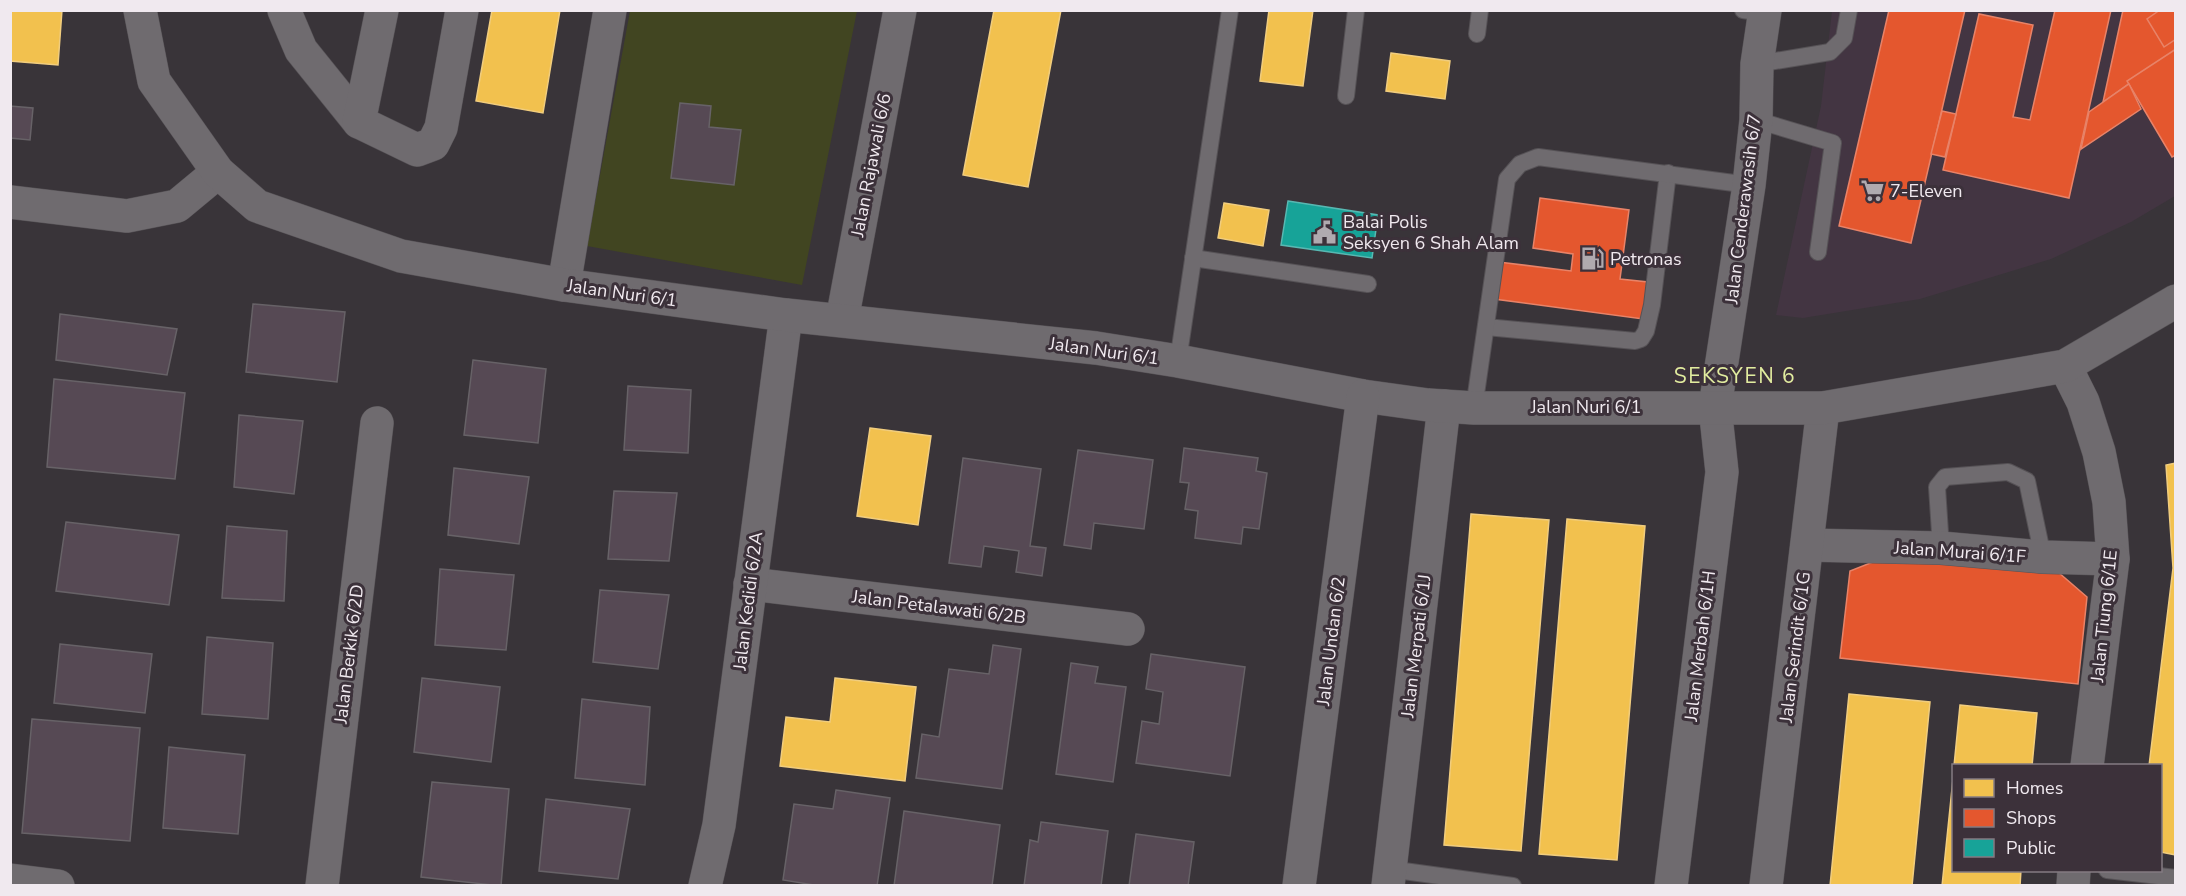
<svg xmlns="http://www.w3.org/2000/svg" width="2186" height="896" font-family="'Nunito Sans',sans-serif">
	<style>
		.built { fill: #433542 }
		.green { fill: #414521 }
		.homes { fill: #f2c14e; stroke: #f1cd7e; stroke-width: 1.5 }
		.shops { fill: #e4572e; stroke: #e88368; stroke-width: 1.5 }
		.public { fill: #17a398; stroke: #58b8b2; stroke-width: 1.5 }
		.building { fill: #564954; stroke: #676267; stroke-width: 1.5 }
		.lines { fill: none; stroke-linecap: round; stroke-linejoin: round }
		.service-casing { stroke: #565256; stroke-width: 18 }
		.minor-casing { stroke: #565256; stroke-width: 34 }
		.tertiary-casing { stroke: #565256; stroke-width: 34 }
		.service { stroke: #6f6b6f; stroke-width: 16 }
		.minor { stroke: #6f6b6f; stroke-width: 33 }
		.tertiary { stroke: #6f6b6f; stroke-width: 33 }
		.labels { text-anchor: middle; stroke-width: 6; stroke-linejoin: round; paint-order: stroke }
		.street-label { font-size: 18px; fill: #f0e9ef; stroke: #3c313a }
		.poi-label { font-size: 18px; fill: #f0e9ef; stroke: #3c313a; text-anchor: start }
		.quarter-label { font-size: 21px; letter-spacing: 1.5px; fill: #e1ec9f; stroke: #3c313a }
	</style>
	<rect width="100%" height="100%" fill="#393439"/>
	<!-- built -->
	<polygon class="built" points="1832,11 2175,11 2175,196 2131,222 2051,259 1920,299 1803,318 1776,315 1821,106"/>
	<!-- green -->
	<polygon class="green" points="630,11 857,11 802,285 587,246"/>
	<!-- homes -->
	<g class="homes">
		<polygon points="10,10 62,10 58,65 10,61"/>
		<polygon points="492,10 560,10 543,113 476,101"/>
		<polygon points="994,10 1061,10 1028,187 963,175"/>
		<polygon points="1269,10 1313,10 1303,86 1260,81"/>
		<polygon points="1391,53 1450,61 1445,99 1386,91"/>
		<polygon points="1224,203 1269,210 1263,246 1218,238"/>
		<polygon points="870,428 931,436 918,525 857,516"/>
		<polygon points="2176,463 2176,855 2160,852 2160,766 2149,766 2173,568 2166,465"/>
		<polygon points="1471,514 1549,520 1521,851 1444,845"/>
		<polygon points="1567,519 1645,526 1617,860 1539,854"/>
		<polygon points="835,678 916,687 905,781 780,766 786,717 830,722"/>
		<polygon points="1849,694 1930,702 1912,886 1830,886"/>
		<polygon points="1960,705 2037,713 2032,766 1954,766"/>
		<polygon points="1954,769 1954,870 2021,870 2020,886 1942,886"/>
	</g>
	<!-- shops -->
	<g class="shops">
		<polygon points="1889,10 1965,10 1911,243 1839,226"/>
		<polygon points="2055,10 2111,10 2069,198 1943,170 1979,14 2033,25 2013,117 2030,120"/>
		<polygon points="2123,10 2176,10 2176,50 2103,102"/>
		<polygon points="2160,10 2176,10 2176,39 2164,47 2147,19"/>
		<polygon points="2176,49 2176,155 2172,157 2127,81"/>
		<polygon points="2129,84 2141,109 2081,149 2089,112"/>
		<polygon points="1942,111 1956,114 1945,157 1931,154"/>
		<polygon points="1540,198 1629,210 1620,279 1648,282 1643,319 1494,299 1499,262 1571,271 1573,254 1533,248"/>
		<polygon points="1883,558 2051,566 2087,597 2078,684 1840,658 1850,571"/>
	</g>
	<!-- public -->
	<polygon class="public" points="1288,201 1378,215 1372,258 1281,245"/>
	<!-- building -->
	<g class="building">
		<polygon points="680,103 711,106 709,127 741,130 734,185 671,178"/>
		<polygon points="10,106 33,108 30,140 10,138"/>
		<polygon points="253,304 345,312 337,382 246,372"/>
		<polygon points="60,314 177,329 167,375 56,360"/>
		<polygon points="473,360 546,369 538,443 464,435"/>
		<polygon points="54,379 185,393 175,479 47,467"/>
		<polygon points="628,386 691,390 688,453 624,450"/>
		<polygon points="239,415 303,421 294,494 234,487"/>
		<polygon points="1184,448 1258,458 1256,471 1267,473 1259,529 1243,527 1241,544 1195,538 1198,511 1185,509 1189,483 1180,482"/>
		<polygon points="1078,450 1153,460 1144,529 1094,523 1091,549 1064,545"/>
		<polygon points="963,458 1041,469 1030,546 1046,548 1042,576 1016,572 1019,551 984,546 981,567 949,563"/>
		<polygon points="454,468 529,477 519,544 448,535"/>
		<polygon points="614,491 677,493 669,561 608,559"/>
		<polygon points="66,522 179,535 169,605 56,591"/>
		<polygon points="227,526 287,531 284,601 222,598"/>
		<polygon points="440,569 514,575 506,650 435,645"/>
		<polygon points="600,590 669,595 658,669 593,662"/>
		<polygon points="207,637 273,643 268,719 202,714"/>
		<polygon points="60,644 152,654 145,713 54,703"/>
		<polygon points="993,645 1021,649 1002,789 916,778 922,734 939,737 949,669 989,674"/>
		<polygon points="1151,654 1245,667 1230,776 1136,763 1142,721 1159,724 1163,692 1146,689"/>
		<polygon points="1071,663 1098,667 1095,683 1126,687 1113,782 1056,774"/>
		<polygon points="422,678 500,687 491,762 414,752"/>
		<polygon points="582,699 650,707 645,785 575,778"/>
		<polygon points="32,719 140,728 130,841 22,833"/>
		<polygon points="169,747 245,755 238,834 163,828"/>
		<polygon points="432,782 509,789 501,886 421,877"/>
		<polygon points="836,790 890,798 877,886 820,886 783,880 794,804 833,809"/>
		<polygon points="546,799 630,809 618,879 539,871"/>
		<polygon points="904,811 1000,825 992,886 894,886"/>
		<polygon points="1041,822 1108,831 1101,886 1024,886 1030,840 1038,842"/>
		<polygon points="1136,834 1194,842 1188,886 1129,886"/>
	</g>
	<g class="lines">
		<defs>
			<g id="service">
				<polyline points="1743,10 1764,13"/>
				<polyline points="1477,34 1480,10"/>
				<polyline points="1757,64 1830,52 1844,38 1849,10"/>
				<polyline points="1346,96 1356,10"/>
				<polyline points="1756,120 1833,143 1818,252"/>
				<polyline points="1193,258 1368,284"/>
				<polyline points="1486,327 1635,341 1641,339 1646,331 1652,305 1668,173"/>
				<polyline points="1178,361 1230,10"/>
				<polyline points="1474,408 1507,179 1520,164 1538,157 1749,185"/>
				<polyline points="1941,548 1937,487 1945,477 2008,472 2027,481 2043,557"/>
				<polyline points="1389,869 1513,886"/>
				<polyline points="2107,870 2176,878"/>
			</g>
			<g id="minor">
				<polyline points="284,10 301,50 359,122"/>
				<polyline points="382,10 359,122 417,150 433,144 441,128 462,10"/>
				<polyline points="10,202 127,216 177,206 218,172"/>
				<polyline points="564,285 610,10"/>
				<polyline points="842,320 900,10"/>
				<polyline points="2065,366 2083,402 2099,452 2109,502 2113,559 2087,766"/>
				<polyline points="1807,545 1941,548 2043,557 2113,559"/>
				<polyline points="750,584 1128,629"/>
				<polyline points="10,880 58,886"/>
				<polyline points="322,886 377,423"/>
				<polyline points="705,886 719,825 786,315"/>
				<polyline points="1388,886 1444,406"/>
				<polyline points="1671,886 1722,472 1715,407 1749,185 1756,120 1757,64 1765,10"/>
				<polyline points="1766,886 1823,408"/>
				<polyline points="2073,886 2074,870"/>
			</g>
			<g id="tertiary">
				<polyline points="140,10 154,81 218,172 257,206 401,256 564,285 786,315 1096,348 1178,361 1363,396 1428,405 1474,408 1823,408 2065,366 2176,301"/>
				<polyline points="1299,886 1363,396"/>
			</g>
		</defs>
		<!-- service casing -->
		<use href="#service" class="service-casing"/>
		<!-- minor casing -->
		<use href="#minor" class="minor-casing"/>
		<!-- tertiary casing -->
		<use href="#tertiary" class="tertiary-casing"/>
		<!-- service -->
		<use href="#service" class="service"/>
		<!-- minor -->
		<use href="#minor" class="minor"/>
		<!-- tertiary -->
		<use href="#tertiary" class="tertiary"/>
	</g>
	<!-- icons -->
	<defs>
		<symbol id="supermarket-bare" viewBox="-9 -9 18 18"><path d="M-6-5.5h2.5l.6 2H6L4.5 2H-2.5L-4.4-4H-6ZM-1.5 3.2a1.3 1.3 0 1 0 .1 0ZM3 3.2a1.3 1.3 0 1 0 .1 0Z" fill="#b0aaaf" stroke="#3c313a" stroke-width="2.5" paint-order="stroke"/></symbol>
		<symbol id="civic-bare" viewBox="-9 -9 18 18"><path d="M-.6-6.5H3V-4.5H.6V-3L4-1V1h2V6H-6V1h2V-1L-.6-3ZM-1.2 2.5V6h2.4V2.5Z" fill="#b0aaaf" stroke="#3c313a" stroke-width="2.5" paint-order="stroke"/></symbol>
		<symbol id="fuel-bare" viewBox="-9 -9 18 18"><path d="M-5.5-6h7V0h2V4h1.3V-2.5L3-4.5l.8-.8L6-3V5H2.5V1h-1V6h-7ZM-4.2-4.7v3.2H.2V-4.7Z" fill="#b0aaaf" stroke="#3c313a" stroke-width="2.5" paint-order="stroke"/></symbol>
	</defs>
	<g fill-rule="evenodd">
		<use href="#supermarket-bare" x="1856" y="174" width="33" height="33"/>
		<use href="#civic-bare" x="1308" y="216" width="33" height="33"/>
		<use href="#fuel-bare" x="1576" y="242" width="33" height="33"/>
	</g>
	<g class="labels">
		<!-- street labels -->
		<g class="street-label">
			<text transform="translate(871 165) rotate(-79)" y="6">Jalan Rajawali 6/6</text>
			<text transform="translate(1743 209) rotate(-83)" y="6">Jalan Cenderawasih 6/7</text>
			<text transform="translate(622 293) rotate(8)" y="6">Jalan Nuri 6/1</text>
			<text transform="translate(1104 351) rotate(8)" y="6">Jalan Nuri 6/1</text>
			<text x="1586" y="413">Jalan Nuri 6/1</text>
			<text transform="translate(1960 552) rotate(4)" y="6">Jalan Murai 6/1F</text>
			<text transform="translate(748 601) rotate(-83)" y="6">Jalan Kedidi 6/2A</text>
			<text transform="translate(939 607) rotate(7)" y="6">Jalan Petalawati 6/2B</text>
			<text transform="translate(2104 616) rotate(-84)" y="6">Jalan Tiung 6/1E</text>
			<text transform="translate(1331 641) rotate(-83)" y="6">Jalan Undan 6/2</text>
			<text transform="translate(1416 646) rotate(-83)" y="6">Jalan Merpati 6/1J</text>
			<text transform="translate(1700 646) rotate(-83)" y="6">Jalan Merbah 6/1H</text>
			<text transform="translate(1795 647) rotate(-83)" y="6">Jalan Serindit 6/1G</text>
			<text transform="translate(349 654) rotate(-83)" y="6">Jalan Berkik 6/2D</text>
		</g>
		<!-- poi labels -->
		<g class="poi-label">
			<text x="1890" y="197">7-Eleven</text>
			<text x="1343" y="228">Balai Polis<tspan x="1343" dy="21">Seksyen 6 Shah Alam</tspan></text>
			<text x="1610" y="265">Petronas</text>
		</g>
		<!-- quarter labels -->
		<g class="quarter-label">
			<text x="1735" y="383">SEKSYEN 6</text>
		</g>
	</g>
	<!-- border -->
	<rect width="2186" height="896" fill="none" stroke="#f0e9ef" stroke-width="24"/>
	<!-- legend -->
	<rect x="1952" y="764" width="210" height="108" fill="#3c313a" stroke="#847b82" stroke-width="1.5"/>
	<rect x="1964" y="779" width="30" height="18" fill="#f2c14e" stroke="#847b82" stroke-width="1.5"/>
	<text x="2006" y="794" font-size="18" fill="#f0e9ef">Homes</text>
	<rect x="1964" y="809" width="30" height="18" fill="#e4572e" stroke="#847b82" stroke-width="1.5"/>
	<text x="2006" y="824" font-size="18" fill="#f0e9ef">Shops</text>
	<rect x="1964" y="839" width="30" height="18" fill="#17a398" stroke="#847b82" stroke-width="1.5"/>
	<text x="2006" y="854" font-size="18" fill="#f0e9ef">Public</text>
</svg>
